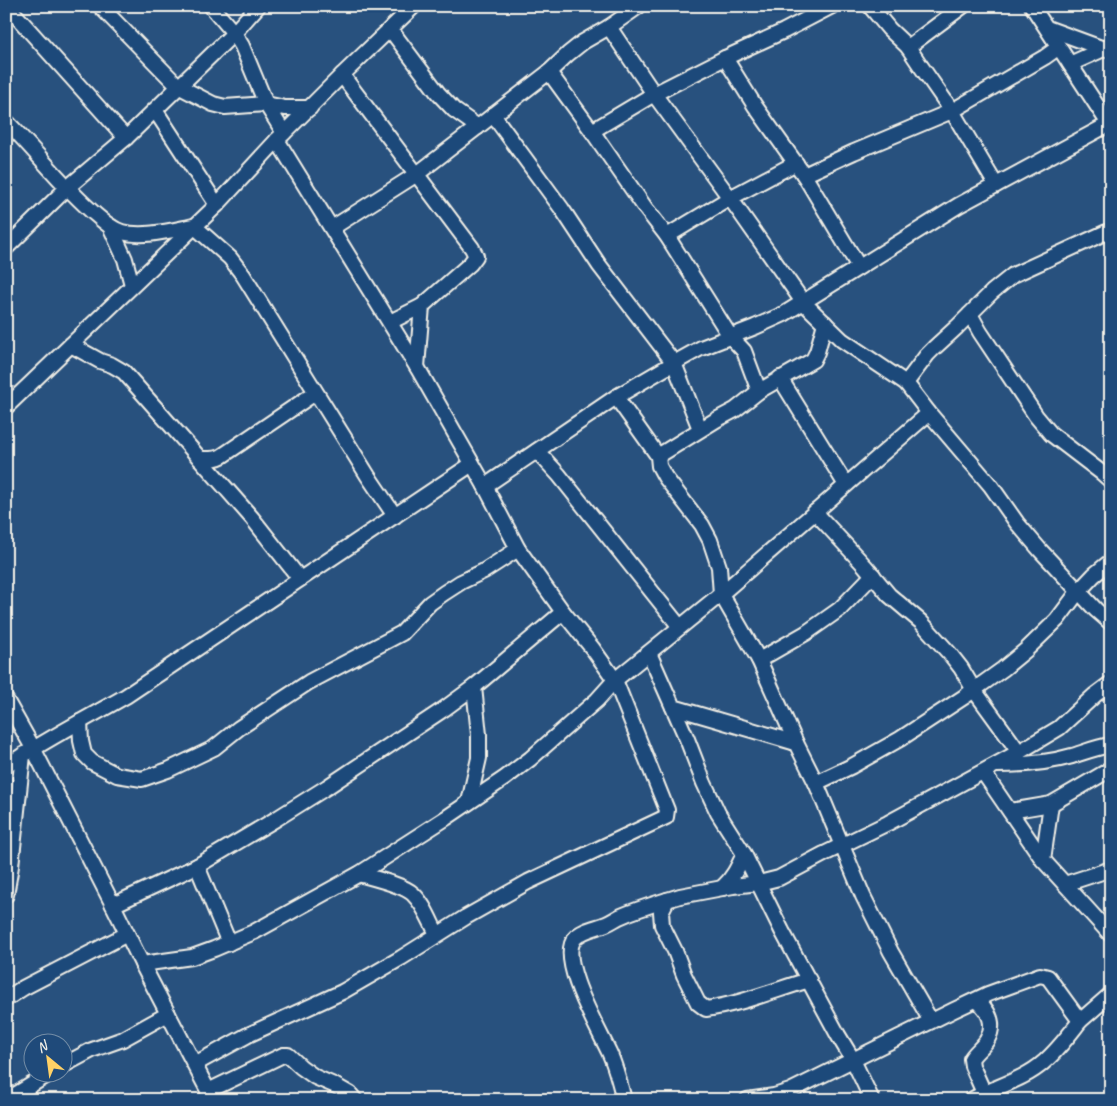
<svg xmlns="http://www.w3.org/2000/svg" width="1117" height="1106" font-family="Caveat,sans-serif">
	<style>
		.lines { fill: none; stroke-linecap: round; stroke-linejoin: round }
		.minor-casing { stroke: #f4f1e8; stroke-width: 18 }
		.minor { stroke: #1f4a7a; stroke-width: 14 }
	</style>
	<rect width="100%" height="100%" fill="#28517e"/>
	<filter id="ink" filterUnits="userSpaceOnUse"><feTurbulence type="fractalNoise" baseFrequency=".02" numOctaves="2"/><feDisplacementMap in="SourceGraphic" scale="10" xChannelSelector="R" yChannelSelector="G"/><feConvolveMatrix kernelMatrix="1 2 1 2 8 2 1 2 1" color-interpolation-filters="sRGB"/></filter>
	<g filter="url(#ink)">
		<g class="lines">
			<defs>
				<g id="minor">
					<polyline points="100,6 178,86 213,104 225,107 266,104 285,108 310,108"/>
					<polyline points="211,6 234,33 242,46 266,104 284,133"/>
					<polyline points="870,6 889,29 908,47 920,65 952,111 996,185"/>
					<polyline points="1032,6 1109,124"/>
					<polyline points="10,9 126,138"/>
					<polyline points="609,27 654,94 730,198 803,302 842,340 906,383 929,413 991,486 1017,523 1040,550 1096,610 1111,623"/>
					<polyline points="1047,28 1104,49"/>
					<polyline points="390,29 438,93 454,110 478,127"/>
					<polyline points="908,47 963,6"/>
					<polyline points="725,58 755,106 804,175 859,267"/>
					<polyline points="1070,64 1108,47"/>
					<polyline points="549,72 592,131 646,209 667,236 730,336 744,351 759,391"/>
					<polyline points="342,75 472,248 476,256 470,264 422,306 390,322"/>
					<polyline points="155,110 217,205"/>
					<polyline points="493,115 562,209 599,265 674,363 700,429"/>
					<path d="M 6,121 C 37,152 63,187 96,215 C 104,222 112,229 122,232 C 143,238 173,230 194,226 L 230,258 L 243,275 L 368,476 L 395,516"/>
					<polyline points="592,131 654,94 725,58 784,31 832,6"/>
					<polyline points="804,175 854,152 952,111 1045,57 1059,47"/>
					<polyline points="110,226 125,259 132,285"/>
					<polyline points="332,228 417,174 549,72 568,54 583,42 609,27 639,6"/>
					<polyline points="667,236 730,198 796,163"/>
					<polyline points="6,248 67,188 126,138 234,33 258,6"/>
					<polyline points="970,314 980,332 1036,416 1051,434 1102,473 1111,481"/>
					<polyline points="71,345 100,361 112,365 124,372 252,518 300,579"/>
					<polyline points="417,367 422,306"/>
					<polyline points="780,378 846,485"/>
					<polyline points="906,383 927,355 934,348 957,327 992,292 1013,275 1111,230"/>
					<polyline points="616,397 658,456 659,466 665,477 702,525 710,540 719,567 721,594 759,660 796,743 816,783 863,896 891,952 931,1021"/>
					<polyline points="6,407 217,205 277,140 342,75 414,6"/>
					<polyline points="537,451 559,475 680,627"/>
					<polyline points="658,456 716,420 735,410 759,391 813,360 817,352 825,323"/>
					<path d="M 200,459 C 208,459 215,460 222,456 L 315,393"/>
					<polyline points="485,486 616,397 674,363 701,348 755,327 784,314 959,205 1111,123"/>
					<polyline points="815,512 865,566 889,595 921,622 950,654 961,668 974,690 1019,752"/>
					<polyline points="649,653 687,739 704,783 718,813 744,854 782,931 838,1035 853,1060 872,1100"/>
					<polyline points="759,660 806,633 840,609 873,575"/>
					<polyline points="6,700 33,748 113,905 142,964 213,1100"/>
					<polyline points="673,707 796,743"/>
					<polyline points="80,722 81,741 84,754 92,762 117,775 142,779 168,770 214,748 239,728 309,682 402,633 430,603 444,593 461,582 484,571 518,549"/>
					<path d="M 997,765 C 1022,765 1048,763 1072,756 C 1085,752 1097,747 1111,745"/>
					<path d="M 6,766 C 45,740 86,719 126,696 L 472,464"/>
					<polyline points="983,772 1043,860 1111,935"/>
					<polyline points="816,783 852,766 900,739 964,697 1003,669 1026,650 1057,620 1078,592 1094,575 1111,561"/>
					<polyline points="469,802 479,758 479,735 474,687"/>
					<polyline points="1010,811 1051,804 1111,769"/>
					<polyline points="1043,860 1051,804"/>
					<polyline points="197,866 229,943"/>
					<path d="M 359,874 C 373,878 404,885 413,894 C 424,904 430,921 437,934"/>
					<polyline points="1065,884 1111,869"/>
					<path d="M 722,888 C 733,878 738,867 744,854"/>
					<polyline points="6,895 11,866 23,755"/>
					<polyline points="113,905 197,866 276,819 327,787 444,709 474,687 563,612"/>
					<polyline points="142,964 192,957 214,949 254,932 359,874 446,818 505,778 530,759 597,700 615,680 721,594 929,413"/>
					<path d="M 809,980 C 775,990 741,1004 706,1009 L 698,1003 L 684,975 L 675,951 L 662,925 L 661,912 L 667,900 L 680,896 L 733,886 L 759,883 L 779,878 L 824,854 L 888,823 L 1019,752 L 1059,728 L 1095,695 L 1111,683"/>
					<polyline points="6,999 23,988 127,934"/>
					<path d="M 977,1000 C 989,1011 996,1024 987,1040 C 983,1047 975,1052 971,1059 L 972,1066 L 984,1093"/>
					<polyline points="195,1064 248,1035 342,992 401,958 466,917 528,882 666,817 667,810 615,680 593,649 563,612 518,549 485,486 417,367 277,140"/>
					<polyline points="62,1066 92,1050 123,1039 168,1014"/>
					<polyline points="208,1091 283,1055 288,1055 301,1067 315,1077 336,1086 350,1094 355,1100"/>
					<polyline points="7,1100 49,1074"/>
					<path d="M 624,1100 C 620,1084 616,1067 609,1052 C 599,1030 557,959 575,938 C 582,930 596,928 606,924 C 611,922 615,919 619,917 C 635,910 651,905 667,900"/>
					<polyline points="747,1100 774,1096 790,1091 954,1010 988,994 1040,975 1048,977 1080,1021 1111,994"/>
					<path d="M 971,1100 C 994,1087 1024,1080 1044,1062 C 1058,1050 1069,1035 1080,1021"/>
				</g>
			</defs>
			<!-- minor casing -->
			<use href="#minor" class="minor-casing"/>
			<!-- minor -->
			<use href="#minor" class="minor"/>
		</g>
	</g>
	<!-- margin -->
	<rect width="1117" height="1106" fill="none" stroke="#1f4a7a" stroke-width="25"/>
	<rect x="12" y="12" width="1092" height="1081" fill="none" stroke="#f4f1e8" stroke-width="2" filter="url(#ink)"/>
	<!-- north arrow -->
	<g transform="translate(48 1058) rotate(331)"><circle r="24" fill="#1f4a7a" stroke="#748da6"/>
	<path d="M0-4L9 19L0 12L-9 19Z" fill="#ffd166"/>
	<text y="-8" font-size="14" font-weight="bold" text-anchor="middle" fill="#f4f1e8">N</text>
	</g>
</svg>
